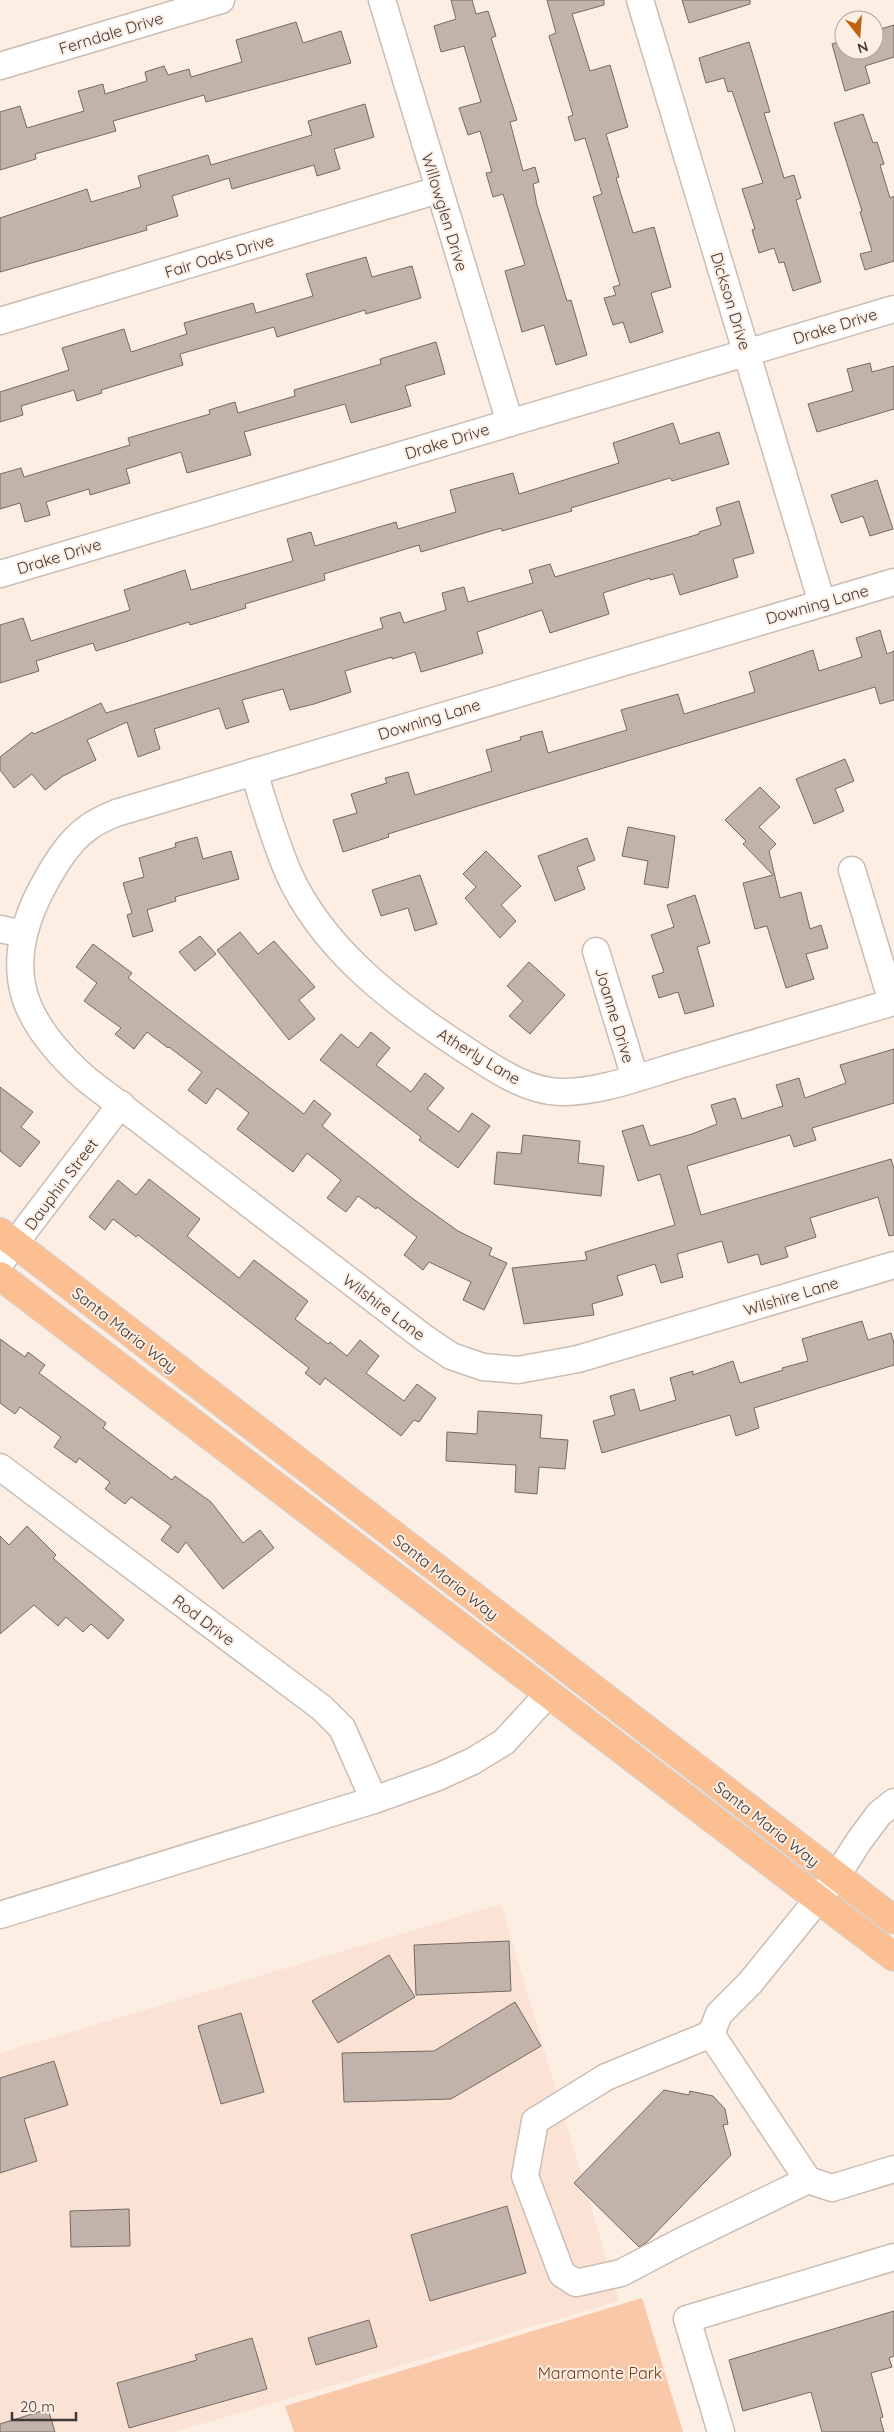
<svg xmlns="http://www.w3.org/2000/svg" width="894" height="2432" font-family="Quicksand,sans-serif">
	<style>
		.built { fill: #fae3d5 }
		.green { fill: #f8c8a9 }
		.building { fill: #c2b3aa; stroke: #776961 }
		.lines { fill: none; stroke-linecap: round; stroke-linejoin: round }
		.minor-casing { stroke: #ccbdb3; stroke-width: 29 }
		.major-casing { stroke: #d5d3d3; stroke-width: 30 }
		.minor { stroke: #fff; stroke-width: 26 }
		.major { stroke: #fcbf92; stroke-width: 28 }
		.labels { text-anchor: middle; stroke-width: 4; stroke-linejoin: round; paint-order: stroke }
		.street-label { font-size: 16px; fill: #3f3935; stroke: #fdeee4 }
		.park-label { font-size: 16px; fill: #733e16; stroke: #fdeee4 }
	</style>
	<rect width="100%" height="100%" fill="#fdeee4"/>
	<!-- built -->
	<polygon class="built" points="501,1904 619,2301 175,2432 0,2432 0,2053"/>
	<!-- green -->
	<polygon class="green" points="642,2298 683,2432 294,2432 285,2406"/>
	<!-- building -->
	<g class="building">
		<polygon points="451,0 472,0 476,14 488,11 496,36 491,38 517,120 510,122 523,171 535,167 539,182 533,184 537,205 567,301 571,300 587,355 556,365 544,325 522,332 505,271 525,265 503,194 493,197 486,173 492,172 480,131 468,135 459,108 481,102 464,46 441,52 434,26 456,19"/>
		<polygon points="547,0 604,0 604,5 572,14 590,71 610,65 628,127 606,134 619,177 616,178 633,233 654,227 671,287 651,293 663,332 630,343 623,322 613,325 604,298 616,295 613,287 620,285 593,197 602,194 585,138 575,141 568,117 573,115 549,36 556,33"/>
		<polygon points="682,0 750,0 750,4 689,23"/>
		<polygon points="296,22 303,43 341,31 351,63 206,102 204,95 113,121 116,131 35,154 36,159 0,170 0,112 20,106 27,128 84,111 78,91 103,84 105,94 147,81 145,72 164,66 168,75 189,69 191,77 242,62 236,40"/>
		<polygon points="894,25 894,57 865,66 870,83 845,91 832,44 844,40 844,50 874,50 874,31"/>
		<polygon points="749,42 770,112 764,113 784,178 794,175 801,198 796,200 821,282 793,291 784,262 779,263 774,248 759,253 752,230 755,229 742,189 763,183 732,91 728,92 724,78 706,83 699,58"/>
		<polygon points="365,104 374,137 334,149 340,169 317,176 314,165 232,189 229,178 172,196 178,216 146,226 147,230 0,272 0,218 87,189 91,202 141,187 138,176 208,155 211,165 312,135 308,121"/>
		<polygon points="863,114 873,143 877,142 884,164 880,165 890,198 894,196 894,261 865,270 860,254 872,251 860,212 862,211 834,123"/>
		<polygon points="366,257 372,277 412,266 421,298 366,314 365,310 277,337 274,327 180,354 183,365 101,390 102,393 77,401 74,390 21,406 23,415 0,422 0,392 69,370 62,348 124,329 131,352 187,334 184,323 253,303 256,313 313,296 306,274"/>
		<polygon points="436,342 445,374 405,386 411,406 351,423 345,404 244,432 251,455 187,473 181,452 126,469 130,483 90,495 89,489 46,502 50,515 25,522 20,503 0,509 0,474 21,468 24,477 130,445 128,438 210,414 209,410 235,402 238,413 295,396 294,390 381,364 380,359"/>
		<polygon points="870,363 872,372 894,366 894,409 817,432 808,404 853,391 847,369"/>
		<polygon points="673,423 680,444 719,432 729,464 672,481 670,478 571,508 572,511 502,531 501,528 421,552 419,545 324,574 325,580 245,604 246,608 190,625 189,622 96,651 93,643 36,661 39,671 0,683 0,625 23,618 31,641 130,610 124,590 185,570 191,590 293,561 287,539 311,532 315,546 396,522 398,529 456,512 450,490 513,473 519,494 619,463 613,443"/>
		<polygon points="877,480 893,529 870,536 863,516 841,523 831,495"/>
		<polygon points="739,501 754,553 733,559 738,577 680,595 673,574 650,580 650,578 603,593 609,614 550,633 542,610 477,632 483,653 445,665 421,672 415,652 392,659 392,657 345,671 351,692 314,704 290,710 283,689 242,700 249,722 226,729 219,708 154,729 160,749 138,757 127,722 87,740 96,760 63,776 45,790 32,774 14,788 0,770 0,757 32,732 34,734 101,703 106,713 383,628 380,618 400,612 404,623 446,610 442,593 464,587 468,602 533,583 529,570 550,564 555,577 699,534 699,532 721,525 716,508"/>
		<polygon points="880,630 887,654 894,651 894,700 880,704 875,687 520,793 388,834 389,837 343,852 333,820 357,813 351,794 387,783 385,778 408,772 415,795 492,771 486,750 521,740 520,737 542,731 548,753 627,730 621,710 678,694 684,714 755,692 749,672 813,650 819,671 862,657 856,638"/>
		<polygon points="845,759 854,781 835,789 844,811 814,824 796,779"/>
		<polygon points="760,787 780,807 759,827 776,844 769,851 780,898 801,892 810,929 821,925 828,948 806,954 814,979 786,988 767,926 755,929 743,883 773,875 743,844 746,841 725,820"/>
		<polygon points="628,827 675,836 668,888 644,884 648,861 622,856"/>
		<polygon points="197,837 203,859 231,851 239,879 175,897 176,901 147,910 153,931 133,937 127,915 132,913 123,883 144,877 139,858 176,847 175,843"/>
		<polygon points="587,838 595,860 577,867 585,889 555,901 538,856"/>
		<polygon points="486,851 521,886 501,905 516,921 500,938 465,898 476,887 463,874"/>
		<polygon points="420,875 437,924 415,931 408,908 381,916 372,890"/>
		<polygon points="695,895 710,943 697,947 714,1006 685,1014 678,992 659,998 652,976 664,972 651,935 674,927 667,905"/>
		<polygon points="240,932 258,954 274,941 315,987 299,1000 315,1019 289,1040 217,950"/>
		<polygon points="200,936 216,954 195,971 179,952"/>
		<polygon points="93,944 132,973 128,978 304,1114 314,1100 331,1114 322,1126 412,1198 458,1231 492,1248 489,1255 507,1263 484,1310 463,1300 471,1282 429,1262 423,1270 404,1255 417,1237 377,1207 376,1209 358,1196 346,1212 327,1198 341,1180 307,1153 293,1172 237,1129 249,1113 217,1088 206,1104 188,1090 202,1072 169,1047 168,1048 147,1032 134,1049 115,1034 121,1028 84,1001 97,983 76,967"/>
		<polygon points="529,962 565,995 530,1034 509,1016 523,1001 507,986"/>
		<polygon points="371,1032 390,1048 376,1065 411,1092 425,1073 444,1088 427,1109 459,1132 472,1113 490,1126 458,1168 419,1140 421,1137 320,1060 341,1034 358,1048"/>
		<polygon points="894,1049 894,1103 812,1128 816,1140 794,1147 790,1135 687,1166 701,1215 891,1159 894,1169 894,1235 889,1236 878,1197 810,1218 816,1237 785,1247 788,1257 761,1265 758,1254 728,1263 722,1241 677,1254 683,1277 661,1283 655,1264 617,1276 623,1295 592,1304 594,1315 524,1324 512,1268 587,1260 585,1252 675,1225 660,1174 638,1181 622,1131 643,1125 650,1146 692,1134 717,1124 711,1105 735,1098 742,1119 783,1106 776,1085 799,1078 805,1098 846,1083 840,1065"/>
		<polygon points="0,1087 33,1112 21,1127 40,1142 20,1167 0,1151"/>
		<polygon points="523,1135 580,1141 578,1163 604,1166 601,1196 494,1184 497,1152 521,1154"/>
		<polygon points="149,1179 200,1219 187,1236 239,1278 254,1260 308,1301 295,1319 328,1344 330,1342 347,1356 360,1340 379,1356 366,1373 404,1401 417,1384 436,1398 419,1422 414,1420 401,1436 325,1378 320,1385 305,1373 309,1368 138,1235 136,1237 113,1219 105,1230 89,1217 118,1180 136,1195"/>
		<polygon points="862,1321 868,1340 891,1333 894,1343 894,1365 754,1408 759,1428 736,1436 730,1415 602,1453 593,1421 615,1415 610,1396 634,1389 640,1411 676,1400 670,1378 693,1371 693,1375 733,1361 740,1383 783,1370 782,1368 808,1361 802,1339"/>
		<polygon points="0,1339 25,1357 28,1352 45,1365 39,1373 106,1423 103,1428 172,1480 175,1476 211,1502 243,1543 260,1530 274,1548 223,1589 186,1542 178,1553 161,1540 171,1526 131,1497 125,1504 105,1489 110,1482 79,1458 76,1463 54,1447 61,1437 20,1407 15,1414 0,1403"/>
		<polygon points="478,1411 542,1415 540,1438 568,1440 565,1469 539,1467 537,1494 515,1492 516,1465 446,1461 447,1432 477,1434"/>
		<polygon points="27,1526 56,1555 53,1558 124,1620 108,1639 91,1624 83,1632 66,1617 58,1626 34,1605 0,1634 0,1536 9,1545"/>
		<polygon points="509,1941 511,1991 416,1995 414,1945"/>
		<polygon points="389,1955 415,1997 338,2043 312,2001"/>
		<polygon points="515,2002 541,2046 451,2099 344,2102 342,2053 434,2051"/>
		<polygon points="241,2013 264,2092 221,2104 198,2026"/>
		<polygon points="54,2061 68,2105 24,2119 37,2161 0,2173 0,2078"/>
		<polygon points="664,2090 689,2095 690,2091 713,2096 725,2109 728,2124 723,2125 731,2155 646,2243 639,2247 574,2183"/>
		<polygon points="507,2206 526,2273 430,2301 411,2235"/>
		<polygon points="129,2209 130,2246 71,2247 70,2211"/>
		<polygon points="894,2311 894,2356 889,2358 892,2367 871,2373 883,2417 880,2418 884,2432 822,2432 811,2392 743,2411 729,2360"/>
		<polygon points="369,2320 377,2347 316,2365 308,2338"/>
		<polygon points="252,2338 267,2389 129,2428 117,2383 197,2360 195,2355"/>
		<polygon points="48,2409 55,2432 0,2432 0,2424"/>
	</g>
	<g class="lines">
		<defs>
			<g id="minor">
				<polyline points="382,0 510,423"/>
				<polyline points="640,0 822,603"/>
				<polyline points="0,66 221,0"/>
				<polyline points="0,321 438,190"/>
				<polyline points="0,574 894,309"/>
				<path d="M 894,582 L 116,813 C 107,817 97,821 89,827 C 67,842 51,871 39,894 C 0,973 24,1024 86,1079 L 423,1337 L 451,1356 L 483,1367 L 518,1370 L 578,1359 L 894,1265"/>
				<path d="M 254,772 C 264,805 274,839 288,872 C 322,949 395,1004 464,1049 C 492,1067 525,1091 560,1092 C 601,1093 650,1073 690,1062 C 758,1042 826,1022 894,1002"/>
				<polyline points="852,870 892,1002"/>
				<polyline points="0,929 23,934"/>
				<polyline points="596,951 635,1078"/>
				<polyline points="0,1263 121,1104"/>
				<polyline points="0,1467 322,1708 342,1728 374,1800"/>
				<polyline points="894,1802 879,1814 859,1841 836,1877 750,1983 719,2014 711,2034 808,2180 832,2188 894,2169"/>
				<polyline points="0,1915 374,1800 438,1777 473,1761 504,1742 548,1694"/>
				<polyline points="711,2034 606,2077 535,2121 525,2176 562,2274 576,2283 621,2273 680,2242 808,2180"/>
				<polyline points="721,2432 687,2319 894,2257"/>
			</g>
			<g id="major">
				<polyline points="0,1232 894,1920"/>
				<polyline points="0,1276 894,1957"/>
			</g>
		</defs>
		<!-- minor casing -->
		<use href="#minor" class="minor-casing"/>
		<!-- major casing -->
		<use href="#major" class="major-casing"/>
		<!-- minor -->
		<use href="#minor" class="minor"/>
		<!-- major -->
		<use href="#major" class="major"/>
	</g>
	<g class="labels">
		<!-- street labels -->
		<g class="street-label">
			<text transform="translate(111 33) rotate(-17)" y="6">Ferndale Drive</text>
			<text transform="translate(445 212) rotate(73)" y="6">Willowglen Drive</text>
			<text transform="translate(219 256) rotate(-17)" y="6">Fair Oaks Drive</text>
			<text transform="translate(731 301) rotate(73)" y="6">Dickson Drive</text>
			<text transform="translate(835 326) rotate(-17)" y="6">Drake Drive</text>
			<text transform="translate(447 441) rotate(-17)" y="6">Drake Drive</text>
			<text transform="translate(59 556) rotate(-17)" y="6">Drake Drive</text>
			<text transform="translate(817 604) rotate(-16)" y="6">Downing Lane</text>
			<text transform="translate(429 719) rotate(-17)" y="6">Downing Lane</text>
			<text transform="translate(615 1015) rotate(73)" y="6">Joanne Drive</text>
			<text transform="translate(479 1056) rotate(31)" y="6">Atherly Lane</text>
			<text transform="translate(61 1184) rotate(-53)" y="6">Dauphin Street</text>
			<text transform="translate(791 1296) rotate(-17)" y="6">Wilshire Lane</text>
			<text transform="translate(384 1307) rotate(37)" y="6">Wilshire Lane</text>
			<text transform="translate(125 1330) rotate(38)" y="6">Santa Maria Way</text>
			<text transform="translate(446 1577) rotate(38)" y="6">Santa Maria Way</text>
			<text transform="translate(204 1620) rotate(37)" y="6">Rod Drive</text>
			<text transform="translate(767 1824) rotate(38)" y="6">Santa Maria Way</text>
		</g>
		<!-- park labels -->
		<g class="park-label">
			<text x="600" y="2379">Maramonte Park</text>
		</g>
	</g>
	<!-- north arrow -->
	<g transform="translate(859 35) rotate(163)"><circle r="24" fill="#fdeee4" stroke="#b1a69e"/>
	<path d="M0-4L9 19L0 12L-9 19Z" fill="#be620e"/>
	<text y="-8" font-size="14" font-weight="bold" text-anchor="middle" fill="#3f3935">N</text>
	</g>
	<!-- scale -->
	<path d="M12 2412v8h64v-8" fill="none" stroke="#3f3935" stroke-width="2.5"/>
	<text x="20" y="2412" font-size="15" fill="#3f3935" stroke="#fdeee4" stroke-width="4" paint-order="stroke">20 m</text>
</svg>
